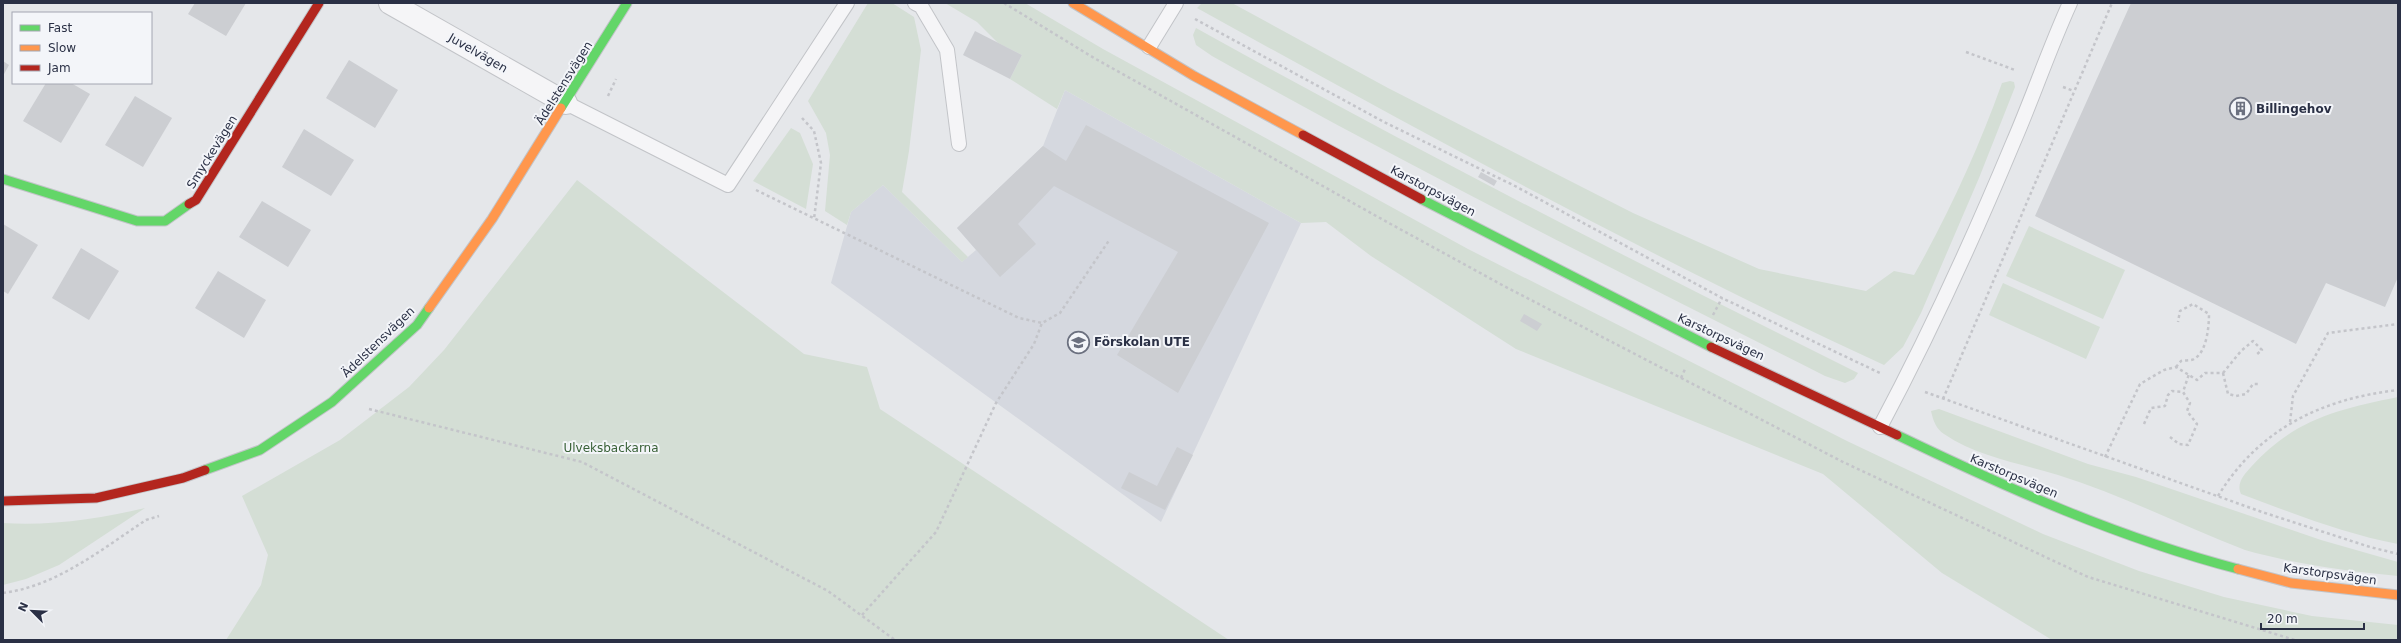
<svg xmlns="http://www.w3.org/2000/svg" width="2401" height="643" font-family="'DejaVu Sans',sans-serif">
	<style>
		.built { fill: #d5d8df }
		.green { fill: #d4ded5 }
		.building { fill: #ccced2 }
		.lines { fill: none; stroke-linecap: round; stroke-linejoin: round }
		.lane-casing { stroke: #c2c4c8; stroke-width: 16 }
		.street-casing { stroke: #c2c4c8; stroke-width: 24 }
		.fast-casing { stroke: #c2c4c8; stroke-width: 11 }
		.slow-casing { stroke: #c2c4c8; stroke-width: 11 }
		.jam-casing { stroke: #c2c4c8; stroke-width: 11 }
		.path { stroke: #c4c5ca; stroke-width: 2.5; stroke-dasharray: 3 3; stroke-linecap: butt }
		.lane { stroke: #f5f5f7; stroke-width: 14 }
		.street { stroke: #f5f5f7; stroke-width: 22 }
		.fast { stroke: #63d668; stroke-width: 9 }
		.slow { stroke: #ff974d; stroke-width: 9 }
		.jam { stroke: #b3261e; stroke-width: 9 }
		.labels { text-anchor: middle; stroke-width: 4; stroke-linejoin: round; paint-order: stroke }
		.street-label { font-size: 12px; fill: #2a3045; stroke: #f3f5f9 }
		.poi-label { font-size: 12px; font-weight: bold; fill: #2a3045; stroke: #f3f5f9; text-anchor: start }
		.park-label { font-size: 12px; fill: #396137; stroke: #f3f5f9 }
	</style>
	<rect width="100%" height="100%" fill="#e5e7ea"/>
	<!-- built -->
	<polygon class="built" points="1065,90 1301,223 1161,522 831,283 851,212 883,185 962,262 976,250 957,228 1043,146"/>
	<!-- green -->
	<g class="green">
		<polygon points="868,3 892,3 914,17 921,50 909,151 902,192 968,257 962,262 883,185 851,212 847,225 825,211 830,155 826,133 808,101"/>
		<polygon points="945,3 1025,3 1103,49 1468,249 1847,441 2043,534 2139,571 2224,597 2312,616 2398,625 2398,640 2052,640 1942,573 1823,474 1516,349 1371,256 1326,222 1301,223 1065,90 1057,109 1010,79 1022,55 998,43 977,22"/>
		<path d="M 1202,3 L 1232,3 L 1388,88 L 1633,213 L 1759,269 L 1866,291 L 1894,271 L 1914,275 C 1949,213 1978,150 2002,83 L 2010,81 L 2014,82 L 2015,87 L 1979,178 L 1921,313 L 1903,347 L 1884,365 C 1649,257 1423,133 1197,8 Z"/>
		<path d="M 1196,28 C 1413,149 1635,262 1858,373 L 1854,379 L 1845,383 L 1825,376 C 1619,272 1413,169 1212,56 L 1196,45 L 1193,35 Z"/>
		<polygon points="791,128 800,133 813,164 806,209 753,181"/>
		<polygon points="577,180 804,354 867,367 880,409 1229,640 226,640 261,585 268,555 242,496 340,440 409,387 444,350"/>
		<polygon points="2029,226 2125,270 2103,319 2006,276"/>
		<polygon points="2003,283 2100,327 2086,359 1989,315"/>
		<path d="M 2398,397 L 2398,544 C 2344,534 2292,513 2241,494 C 2236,483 2244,475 2251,467 C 2293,420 2338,409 2398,397 Z"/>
		<path d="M 1939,409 L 2088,464 L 2136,477 L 2321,540 L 2398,562 L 2398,576 C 2346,571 2295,564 2245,550 C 2183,526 2122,495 2058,475 C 2019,463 1978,457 1944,434 C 1936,429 1933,420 1931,411 Z"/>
		<path d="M 145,508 L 59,565 L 26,579 L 3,585 L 3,523 C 50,526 100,519 145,508 Z"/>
	</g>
	<!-- building -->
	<g class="building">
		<polygon points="195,3 246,3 226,36 188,14"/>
		<polygon points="2131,3 2398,3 2398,277 2385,307 2326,283 2296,344 2035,216"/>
		<polygon points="975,31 1022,55 1010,79 963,55"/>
		<polygon points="349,60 398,90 375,128 326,98"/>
		<polygon points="3,61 9,65 3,76"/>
		<polygon points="46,83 71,83 90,94 61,143 23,121"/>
		<polygon points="135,96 172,118 143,167 105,145"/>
		<polygon points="1086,125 1269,223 1178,393 1117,355 1178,252 1054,186 1018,224 1036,244 1000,277 957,228 1043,146 1066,161"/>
		<polygon points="304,129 354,160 331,196 282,167"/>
		<polygon points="1481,172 1497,181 1494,186 1478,177"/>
		<polygon points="262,201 311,230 288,267 239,237"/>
		<polygon points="3,224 38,245 8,294 3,291"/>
		<polygon points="81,248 119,271 89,320 52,298"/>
		<polygon points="218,271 266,300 244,338 195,308"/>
		<polygon points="1524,314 1542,324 1537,331 1520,321"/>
		<polygon points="1177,447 1193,455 1165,510 1121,488 1129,472 1157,486"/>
	</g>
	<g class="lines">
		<defs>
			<g id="lane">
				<polyline points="915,3 921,6 947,50 959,144"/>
				<polyline points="1149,47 1176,3"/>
				<polyline points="566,103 728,185 847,3"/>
				<path d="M 1880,427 C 1929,335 1973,239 2013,143 C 2033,97 2049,49 2070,3"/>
			</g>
			<polyline id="street" points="390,3 566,103"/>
			<g id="fast">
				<polyline points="561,108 627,3"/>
				<polyline points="3,179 137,221 165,221 189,204"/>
				<polyline points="1421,199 1711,347"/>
				<path d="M 1897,435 C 2007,488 2119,538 2238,569"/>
				<polyline points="205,470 260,450 332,402 417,325 429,308"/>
			</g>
			<g id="slow">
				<polyline points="1073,3 1194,76 1303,135"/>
				<polyline points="429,308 492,219 561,108"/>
				<polyline points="2238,569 2291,583 2398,595"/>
			</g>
			<g id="jam">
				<polyline points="1303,135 1421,199"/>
				<polyline points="189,204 196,200 319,3"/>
				<polyline points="1711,347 1897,435"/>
				<polyline points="3,501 96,498 183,478 205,470"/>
			</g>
		</defs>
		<!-- lane casing -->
		<use href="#lane" class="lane-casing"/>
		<!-- street casing -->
		<use href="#street" class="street-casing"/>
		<!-- fast casing -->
		<use href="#fast" class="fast-casing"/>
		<!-- slow casing -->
		<use href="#slow" class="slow-casing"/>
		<!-- jam casing -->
		<use href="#jam" class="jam-casing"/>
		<!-- path -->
		<g class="path">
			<polyline points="1004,3 1094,58 1387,222 1504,286 1843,462 2088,577 2295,640"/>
			<polyline points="1195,19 1384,122 1515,186 1722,298 1880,373"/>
			<polyline points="1966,52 2015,70"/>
			<polyline points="2063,87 2074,91"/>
			<polyline points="608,96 616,79"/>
			<polyline points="802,118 814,131 821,163 814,219"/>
			<polyline points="756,190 1019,318 1042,323 1060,313 1110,239"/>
			<polyline points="1713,315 1722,298"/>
			<path d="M 2176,367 L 2181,361 C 2185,360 2191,361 2194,359 C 2207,352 2209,326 2209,314 L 2193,304 L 2180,311 L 2178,322"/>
			<polyline points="2223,373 2241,351 2253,341 2262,350 2256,355"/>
			<polyline points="2223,373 2228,394 2236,396 2246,394 2253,384 2258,384"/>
			<polyline points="1681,378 1686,367"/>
			<polyline points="1925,392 2262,512 2370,547 2398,554"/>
			<polyline points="1943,399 2112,3"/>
			<polyline points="369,409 582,462 828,591 895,640"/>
			<polyline points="2290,422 2293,396 2328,333 2398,324"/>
			<polyline points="2144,424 2151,408 2165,406 2168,395 2172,391 2183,392"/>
			<polyline points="2170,437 2179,444 2188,445 2197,424 2187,411 2190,403 2183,392 2189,374"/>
			<polyline points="2105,457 2140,384 2164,370 2176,367 2197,380 2205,373 2223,373"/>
			<path d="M 2218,496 C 2259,429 2321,399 2398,390"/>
			<path d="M 3,593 C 57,586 102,549 146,520 L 159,516"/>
			<polyline points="862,615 936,532 996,403 1034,344 1042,323"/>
		</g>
		<!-- lane -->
		<use href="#lane" class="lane"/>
		<!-- street -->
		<use href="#street" class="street"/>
		<!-- fast -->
		<use href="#fast" class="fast"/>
		<!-- slow -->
		<use href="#slow" class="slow"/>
		<!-- jam -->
		<use href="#jam" class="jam"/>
	</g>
	<!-- icons -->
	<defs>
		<symbol id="building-ring" viewBox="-11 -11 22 22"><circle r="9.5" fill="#f3f5f9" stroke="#6b707f" stroke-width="1.5"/><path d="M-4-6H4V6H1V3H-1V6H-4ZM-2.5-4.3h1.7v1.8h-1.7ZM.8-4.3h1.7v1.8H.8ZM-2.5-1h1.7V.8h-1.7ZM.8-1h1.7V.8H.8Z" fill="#6b707f"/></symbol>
		<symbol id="school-ring" viewBox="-11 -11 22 22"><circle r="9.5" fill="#f3f5f9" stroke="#6b707f" stroke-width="1.5"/><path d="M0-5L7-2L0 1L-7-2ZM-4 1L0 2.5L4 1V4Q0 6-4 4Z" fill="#6b707f"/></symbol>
	</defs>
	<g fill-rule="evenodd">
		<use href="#building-ring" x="2228" y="96" width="25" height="25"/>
		<use href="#school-ring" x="1066" y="330" width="25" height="25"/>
	</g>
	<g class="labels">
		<!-- street labels -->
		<g class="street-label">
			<text transform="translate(478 53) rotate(30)" y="4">Juvelvägen</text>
			<text transform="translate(564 83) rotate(-58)" y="4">Ädelstensvägen</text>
			<text transform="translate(212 152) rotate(-58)" y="4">Smyckevägen</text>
			<text transform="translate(1433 191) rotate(28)" y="4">Karstorpsvägen</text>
			<text transform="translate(1721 337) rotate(25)" y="4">Karstorpsvägen</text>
			<text transform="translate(378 342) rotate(-44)" y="4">Ädelstensvägen</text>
			<text transform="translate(2014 476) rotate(23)" y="4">Karstorpsvägen</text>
			<text transform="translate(2330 574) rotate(8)" y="4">Karstorpsvägen</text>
		</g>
		<!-- poi labels -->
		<g class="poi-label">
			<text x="2256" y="113">Billingehov</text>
			<text x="1094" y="346">Förskolan UTE</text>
		</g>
		<!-- park labels -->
		<g class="park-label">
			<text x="611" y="452">Ulveksbackarna</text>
		</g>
	</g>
	<!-- border -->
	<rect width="2401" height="643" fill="none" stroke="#2a3045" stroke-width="8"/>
	<!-- legend -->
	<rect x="12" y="12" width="140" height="72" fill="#f3f5f9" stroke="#a3a6b1"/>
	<rect x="20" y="25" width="20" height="6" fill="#63d668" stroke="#a3a6b1"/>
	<text x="48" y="32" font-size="12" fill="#2a3045">Fast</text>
	<rect x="20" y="45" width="20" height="6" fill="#ff974d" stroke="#a3a6b1"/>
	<text x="48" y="52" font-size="12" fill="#2a3045">Slow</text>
	<rect x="20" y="65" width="20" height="6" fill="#b3261e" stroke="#a3a6b1"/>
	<text x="48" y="72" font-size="12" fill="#2a3045">Jam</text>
	<!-- north arrow -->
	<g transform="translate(32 611) rotate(294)" stroke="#f3f5f9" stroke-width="3" paint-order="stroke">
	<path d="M0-3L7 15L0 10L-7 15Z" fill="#2a3045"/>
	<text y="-6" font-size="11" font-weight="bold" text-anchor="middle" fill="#2a3045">N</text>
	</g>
	<!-- scale -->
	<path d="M2261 623v6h103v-6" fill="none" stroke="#2a3045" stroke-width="2"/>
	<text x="2267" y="623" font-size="12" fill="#2a3045" stroke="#f3f5f9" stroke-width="3" paint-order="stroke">20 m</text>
</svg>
